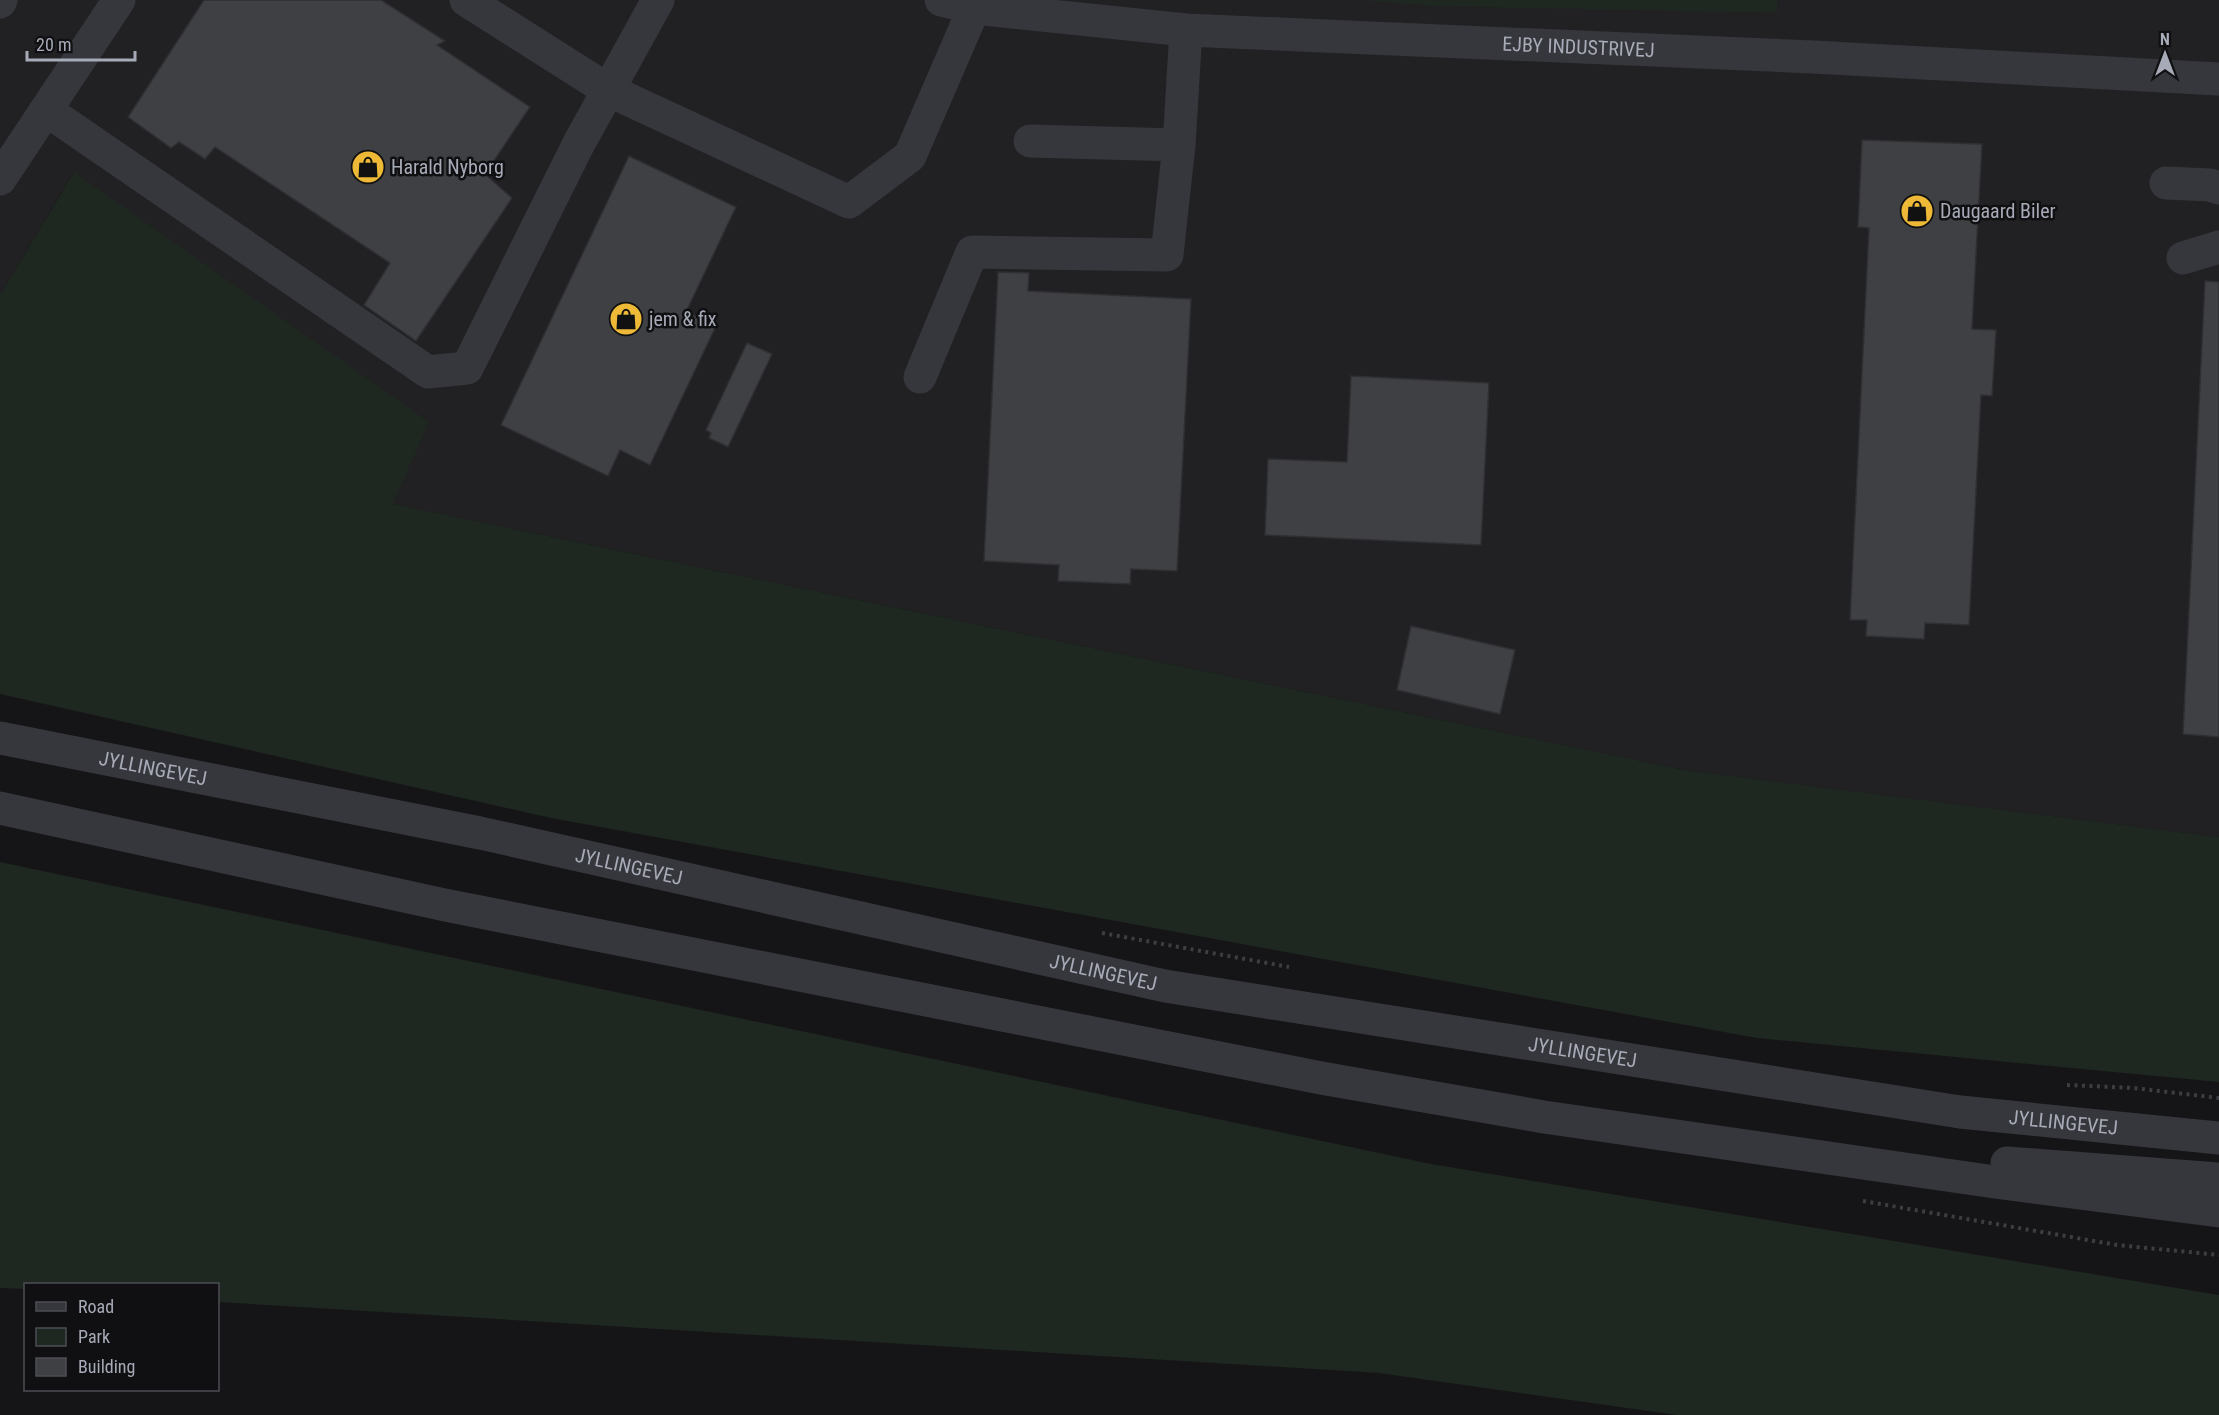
<svg xmlns="http://www.w3.org/2000/svg" width="2219" height="1415" font-family="'Roboto Condensed',sans-serif">
	<style>
		.built { fill: #212124 }
		.green { fill: #1f2721 }
		.building { fill: #3f4044; stroke: #2f2f33; stroke-width: 1.5 }
		.lines { fill: none; stroke-linecap: round; stroke-linejoin: round }
		.path { stroke: #3c3e43; stroke-width: 4; stroke-dasharray: 3 4.5; stroke-linecap: butt }
		.minor { stroke: #36373c; stroke-width: 33 }
		.labels { text-anchor: middle; stroke-width: 5; stroke-linejoin: round; paint-order: stroke }
		.street-label { font-size: 20px; fill: #a7abb7; stroke: #101012 }
		.poi-label { font-size: 20px; fill: #a7abb7; stroke: #101012; text-anchor: start }
	</style>
	<rect width="100%" height="100%" fill="#151517"/>
	<!-- built -->
	<polygon class="built" points="0,0 2219,0 2219,837 1685,770 392,504 73,173 0,295"/>
	<!-- green -->
	<g class="green">
		<polygon points="1360,0 1777,0 1777,13 1433,6"/>
		<polygon points="74,172 429,422 393,504 1685,770 2219,837 2219,1082 1757,1038 551,818 0,694 0,295"/>
		<polygon points="0,862 1431,1164 2219,1295 2219,1415 1677,1415 1379,1373 218,1302 218,1284 26,1284 25,1289 0,1288"/>
	</g>
	<!-- building -->
	<g class="building">
		<polygon points="204,0 381,0 445,41 437,45 530,107 485,174 512,198 416,341 364,305 390,263 215,147 205,159 179,142 171,148 128,117"/>
		<polygon points="1862,140 1982,144 1972,329 1996,330 1992,396 1981,395 1969,625 1925,623 1924,639 1866,636 1867,620 1850,620 1869,228 1858,227"/>
		<polygon points="629,156 736,207 686,312 716,326 650,465 620,450 608,476 501,425"/>
		<polygon points="998,272 1029,273 1028,291 1191,299 1177,571 1131,569 1130,584 1058,581 1059,565 984,561"/>
		<polygon points="2205,281 2219,282 2219,737 2183,734"/>
		<polygon points="747,343 772,354 728,447 709,438 711,433 706,430"/>
		<polygon points="1351,376 1489,383 1481,545 1265,535 1268,459 1347,462"/>
		<polygon points="1411,626 1515,650 1500,714 1397,690"/>
	</g>
	<g class="lines">
		<!-- path -->
		<g class="path">
			<polyline points="1102,933 1289,967"/>
			<polyline points="2067,1085 2134,1088 2219,1098"/>
			<polyline points="1863,1201 2117,1245 2219,1255"/>
		</g>
		<!-- minor -->
		<g class="minor">
			<polyline points="466,0 608,90 849,202 910,156 974,8"/>
			<path id="s1" d="M 941,0 L 974,8 L 1186,30 L 1813,57 L 2219,79"/>
			<polyline points="0,2 1,0"/>
			<polyline points="46,110 428,372 467,368 578,145 658,0"/>
			<polyline points="1030,141 1179,145 1186,30"/>
			<polyline points="0,179 119,0"/>
			<polyline points="2166,183 2210,185 2219,188"/>
			<polyline points="2183,258 2219,247"/>
			<polyline points="920,377 972,252 1167,255 1179,145"/>
			<path id="s2" d="M 0,738 L 480,833 L 1165,986 L 1960,1112 L 2219,1138"/>
			<polyline points="0,808 445,905 1321,1078 1544,1117 1995,1182 2219,1211"/>
			<polyline points="2007,1163 2219,1179"/>
		</g>
	</g>
	<!-- icons -->
	<defs>
		<symbol id="shop-disc" viewBox="-11 -11 22 22"><circle r="9.5" fill="#edb937" stroke="#101012"/><path d="M-5-2.5h2.3a2.7 3.5 0 0 1 5.4 0H5L5.5 6h-11ZM-1.5-2.5h3a1.5 2.3 0 0 0-3 0Z" fill="#111"/></symbol>
	</defs>
	<g fill-rule="evenodd">
		<use href="#shop-disc" x="349" y="148" width="38" height="38"/>
		<use href="#shop-disc" x="1898" y="192" width="38" height="38"/>
		<use href="#shop-disc" x="607" y="300" width="38" height="38"/>
	</g>
	<g class="labels">
		<!-- street labels -->
		<g class="street-label">
			<text dy="7" stroke="none"><textPath href="#s1" startOffset="640">EJBY INDUSTRIVEJ</textPath></text>
			<text dy="7" stroke="none"><textPath href="#s2" startOffset="156">JYLLINGEVEJ</textPath></text>
			<text dy="7" stroke="none"><textPath href="#s2" startOffset="642">JYLLINGEVEJ</textPath></text>
			<text dy="7" stroke="none"><textPath href="#s2" startOffset="1128">JYLLINGEVEJ</textPath></text>
			<text dy="7" stroke="none"><textPath href="#s2" startOffset="1614">JYLLINGEVEJ</textPath></text>
			<text dy="7" stroke="none"><textPath href="#s2" startOffset="2100">JYLLINGEVEJ</textPath></text>
		</g>
		<!-- poi labels -->
		<g class="poi-label">
			<text x="391" y="174">Harald Nyborg</text>
			<text x="1940" y="218">Daugaard Biler</text>
			<text x="649" y="326">jem &amp; fix</text>
		</g>
	</g>
	<!-- legend -->
	<rect x="24" y="1283" width="195" height="108" fill="#101012" stroke="#4c4e54" stroke-width="1.5"/>
	<rect x="36" y="1302" width="30" height="9" fill="#36373c" stroke="#4c4e54" stroke-width="1.5"/>
	<text x="78" y="1313" font-size="18" fill="#a7abb7">Road</text>
	<rect x="36" y="1328" width="30" height="18" fill="#1f2721" stroke="#4c4e54" stroke-width="1.5"/>
	<text x="78" y="1343" font-size="18" fill="#a7abb7">Park</text>
	<rect x="36" y="1358" width="30" height="18" fill="#3f4044" stroke="#4c4e54" stroke-width="1.5"/>
	<text x="78" y="1373" font-size="18" fill="#a7abb7">Building</text>
	<!-- north arrow -->
	<g transform="translate(2165 54)" stroke="#101012" stroke-width="4.5" paint-order="stroke">
	<path d="M0-4.5L10 22L0 15L-10 22Z" fill="#a7abb7"/>
	<text y="-9" font-size="16" font-weight="bold" text-anchor="middle" fill="#a7abb7">N</text>
	</g>
	<!-- scale -->
	<path d="M27 51v9h108v-9" fill="none" stroke="#a7abb7" stroke-width="3"/>
	<text x="36" y="51" font-size="18" fill="#a7abb7" stroke="#101012" stroke-width="4.5" paint-order="stroke">20 m</text>
</svg>
